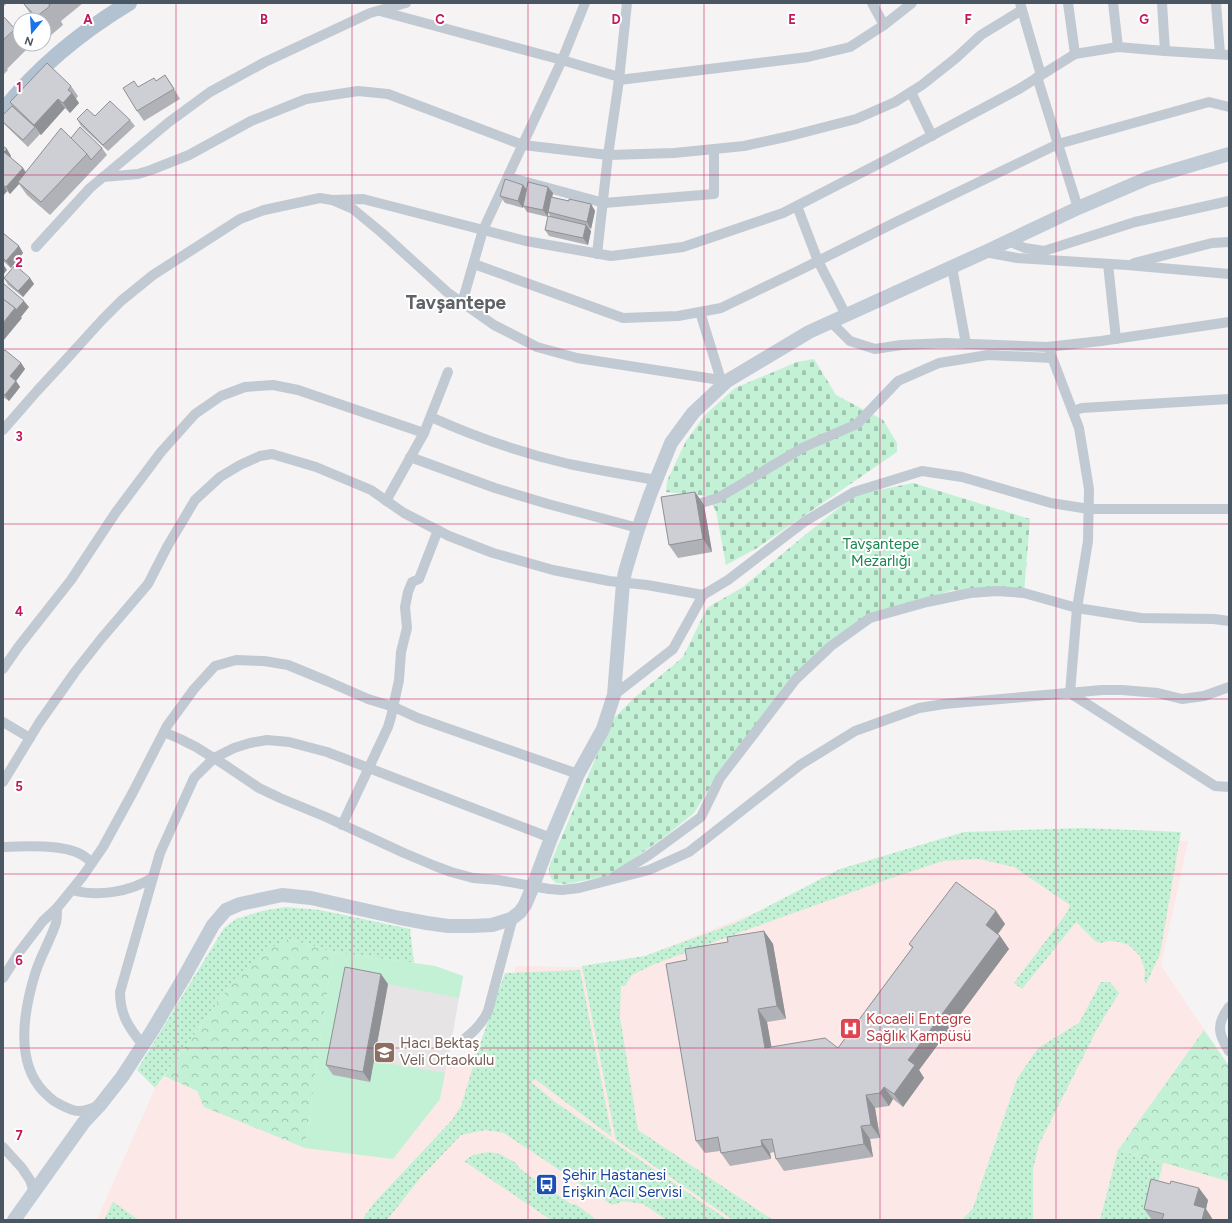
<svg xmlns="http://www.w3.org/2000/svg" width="1232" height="1223" font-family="Figtree,sans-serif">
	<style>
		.education { fill: #e6e4e5 }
		.medical { fill: #fce8e6 }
		.grass { fill: url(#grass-dots) }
		.forest { fill: url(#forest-crowns) }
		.cemetery { fill: url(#cemetery-stones) }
		.garden { fill: #c3f1d5 }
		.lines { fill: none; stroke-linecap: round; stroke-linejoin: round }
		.street { stroke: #c1cad2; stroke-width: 10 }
		.secondary { stroke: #c1cbd6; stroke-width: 14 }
		.primary { stroke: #b3c2d1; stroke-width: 16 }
		.wall { fill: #b0b2b7 }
		.shaded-wall { fill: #909195 }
		.building { fill: #cdcfd5; stroke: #909195 }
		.grid { fill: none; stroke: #c2185b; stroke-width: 1; stroke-opacity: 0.55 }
		.labels { text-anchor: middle; stroke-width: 4; stroke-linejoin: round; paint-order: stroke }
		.park-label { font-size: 15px; fill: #17864f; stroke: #fff }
		.health-label { font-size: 15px; fill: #be3a42; stroke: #fff; text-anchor: start }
		.education-label { font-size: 15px; fill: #785e54; stroke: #fff; text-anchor: start }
		.transit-label { font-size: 15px; fill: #164399; stroke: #fff; text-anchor: start }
		.district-label { font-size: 19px; font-weight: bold; fill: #5f6368; stroke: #fff }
		.grid-label { font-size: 13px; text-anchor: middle; font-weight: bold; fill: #c2185b; stroke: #fff; stroke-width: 4; stroke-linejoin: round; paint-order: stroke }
	</style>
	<defs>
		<pattern id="grass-dots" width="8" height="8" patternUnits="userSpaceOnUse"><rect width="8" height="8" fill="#c3f1d5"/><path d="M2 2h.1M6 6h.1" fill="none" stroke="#a0c6b0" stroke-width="1.8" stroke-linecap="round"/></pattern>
		<pattern id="forest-crowns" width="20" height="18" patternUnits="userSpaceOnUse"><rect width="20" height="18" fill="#c3f1d5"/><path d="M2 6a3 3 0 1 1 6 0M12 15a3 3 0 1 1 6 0" fill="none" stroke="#a0c6b0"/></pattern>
		<pattern id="cemetery-stones" width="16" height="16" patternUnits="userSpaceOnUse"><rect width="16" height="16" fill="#c3f1d5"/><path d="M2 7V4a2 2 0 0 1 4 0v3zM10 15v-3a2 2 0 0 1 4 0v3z" fill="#a0c6b0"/></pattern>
	</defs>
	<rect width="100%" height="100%" fill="#f5f3f3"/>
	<!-- education -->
	<polygon class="education" points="333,952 435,966 463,976 448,1059 440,1099 305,1148"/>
	<!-- medical -->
	<polygon class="medical" points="987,832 1188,841 1161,966 1229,1066 1229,1220 97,1220 155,1088 164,1076 197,1091 440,1099 448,1059 482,1052 497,1026 516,966 614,968 841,879"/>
	<!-- grass -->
	<g class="grass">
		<polygon points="1082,828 1181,832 1160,954 1146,984 1144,980 1145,970 1140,956 1129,945 1119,942 1109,941 1100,943 1095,941 1076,922 1022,989 1014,983 1066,914 1070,905 1014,867 979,859 943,861 886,880 749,929 652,965 632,975 625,986 621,986 620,1017 638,1130 773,1220 733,1220 616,1140 582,966 645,956 738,922 840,869 964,832"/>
		<polygon points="285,907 320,910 410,929 414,963 333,952 289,939 227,990 155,1088 137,1070 224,928 236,919 262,911"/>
		<polygon points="580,970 612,1137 535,1079 531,1082 555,1102 728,1220 667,1220 643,1204 624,1201 612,1205 504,1133 485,1130 461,1135 421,1177 387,1220 362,1220 374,1203 452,1120 461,1106 480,1044 505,973"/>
		<polygon points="1101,982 1110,982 1119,993 1097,1029 1039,1144 1033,1169 1033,1220 962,1220 973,1208 1017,1079 1038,1048 1079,1023"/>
		<polygon points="1118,1150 1163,1163 1149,1220 1100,1220"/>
		<polygon points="489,1152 500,1154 516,1163 520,1169 571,1204 577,1205 593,1217 594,1220 551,1220 464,1161 473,1155"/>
		<polygon points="113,1202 139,1220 104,1220"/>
	</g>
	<!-- forest -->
	<g class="forest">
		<polygon points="289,939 333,952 305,1148 204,1107 197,1091 164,1076 227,990 272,947"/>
		<polygon points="1204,1030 1229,1066 1229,1180 1228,1181 1118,1150"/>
	</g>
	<!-- cemetery -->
	<g class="cemetery">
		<polygon points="814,359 836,395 883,420 897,443 897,452 757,548 726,565 716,511 707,496 666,492 667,481 686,441 705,415 735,388 797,362"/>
		<polygon points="913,483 1030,519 1024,593 952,590 893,612 829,644 714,781 694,813 667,835 609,876 566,884 556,883 551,878 549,872 550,864 612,720 633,699 683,657 707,608 743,587 805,535 855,495"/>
	</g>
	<!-- garden -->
	<polygon class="garden" points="333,952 435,966 463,976 459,998 352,977 373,1061 445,1073 440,1099 393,1159 305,1148"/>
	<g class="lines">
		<!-- street -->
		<g class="street">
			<polyline points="872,3 884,25"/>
			<polyline points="1020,3 1041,75"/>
			<polyline points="1068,3 1075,54"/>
			<polyline points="1113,3 1118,47"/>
			<polyline points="1162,3 1165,51"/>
			<polyline points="1216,3 1220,54"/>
			<polyline points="380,11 562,60 619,77"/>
			<polyline points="1037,77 1078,208"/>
			<polyline points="619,80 808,57 850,47 884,25 912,3"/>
			<polyline points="911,92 932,136"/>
			<polyline points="103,177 138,174 151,170 189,155 251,121 306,99 358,91 388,94 523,145 608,155 674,153 744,146 790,136 856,119 895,102 922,85 956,58 981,35 1022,10"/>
			<polyline points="508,177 604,203 714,194 714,149"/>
			<polyline points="332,200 363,199 526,241 611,256 683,247 783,213 890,158 1019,89 1075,54 1118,47 1165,51 1229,55"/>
			<polyline points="797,206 818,261 846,315"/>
			<polyline points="1008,241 1025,248 1044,251 1135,222 1229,201"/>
			<polyline points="36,247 90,188 169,122 210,92 265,62 370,13 406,3"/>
			<polyline points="985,252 1017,258 1127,265 1229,274"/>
			<polyline points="597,254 608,155 619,80 627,3"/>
			<polyline points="1134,263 1212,243 1229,242"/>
			<polyline points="474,264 623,318 678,316 721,308 800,270 896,222 1058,144 1209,102 1229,107"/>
			<polyline points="1108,264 1116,339"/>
			<polyline points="952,267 966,344"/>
			<polyline points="462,303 483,230 562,60 585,3"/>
			<polyline points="700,312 721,380"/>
			<polyline points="831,322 850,341 875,349 901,345 946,343 1047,347 1101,341 1229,322"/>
			<polyline points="1050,352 1079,428 1089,489 1088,541 1077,608 1070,693"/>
			<polyline points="1073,411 1082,408 1229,399"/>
			<path d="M 431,417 C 475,437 522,453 569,464 C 598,470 627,475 656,480"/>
			<polyline points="3,430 37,391 62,364 102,320 121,301 153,275 240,219 264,210 320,198 332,200 353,209 382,233 447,292 494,325 537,347 577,358 727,381"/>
			<polyline points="410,457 495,488 548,504 638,528"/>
			<polyline points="386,501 424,433 448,372"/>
			<polyline points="691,506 718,498 804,447 857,424 898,381 939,363 988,355 1052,358"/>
			<polyline points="3,669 19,646 71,580 116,512 161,452 195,414 221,396 245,387 273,385 298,390 424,433"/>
			<polyline points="1070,693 1215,786 1229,787"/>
			<polyline points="614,695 673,649 703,595 728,580 804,522 854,492 922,471 962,477 1051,503 1089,509 1229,509"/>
			<polyline points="3,722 30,738"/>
			<polyline points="164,732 180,739 196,747 225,765 259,788 280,798 326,817 404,853 435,866 451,872 473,878 498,880 549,889 562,890 579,888 649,870 689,852 800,765 855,731 919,708 944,704 1102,690 1122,690 1158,693 1182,699 1204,696 1229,687"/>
			<polyline points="3,782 39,723 75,672 101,639 148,584 167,547 195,500 220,477 240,465 260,456 272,454 316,467 371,490 404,513 449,536 493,553 553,570 609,581 647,585 703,595"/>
			<polyline points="342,825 388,727 391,717 399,680 401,652 407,628 405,607 408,592 412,582 419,579 438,530"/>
			<path d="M 3,847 C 24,846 64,844 82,855 C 86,857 89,860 92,863"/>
			<polyline points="615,876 649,855 701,817 720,778 796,679 831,646 870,618 927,602 970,593 997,591 1024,593 1077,608 1141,618 1214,619 1229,621"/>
			<path d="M 72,890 C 98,897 130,892 152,878"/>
			<path d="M 57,908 C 57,913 57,919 56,923 C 50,941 40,957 35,974 C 24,1010 15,1061 43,1091 C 47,1095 50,1098 54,1101 C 71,1111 79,1115 97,1106"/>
			<polyline points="3,978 20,951 43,921 57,908 83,876 103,847 133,792 167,726 194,689 215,666 236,660 264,661 288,665 327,681 368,699 394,707 418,718 578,774"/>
			<path d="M 1229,1007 C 1216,1024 1218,1034 1229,1051"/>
			<path d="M 459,1043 C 471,1034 481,1026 488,1011 L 513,917"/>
			<path d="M 143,1045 C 129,1028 120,1015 120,992 L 160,853 L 194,778 L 214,758 L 234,748 L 250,743 L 267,740 L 289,742 L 327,752 L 551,838"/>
			<polyline points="3,1147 22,1168 30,1180 34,1192"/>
		</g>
		<!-- secondary -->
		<polyline class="secondary" points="14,1220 84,1122 100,1105 122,1077 152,1031 183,979 213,925 226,910 240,904 282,895 311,898 400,918 427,923 448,926 472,926 492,925 511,919 520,912 525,905 533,886 551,838 578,774 603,729 614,695 623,583 625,572 637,532 650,495 671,443 693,413 727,381 809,332 985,252 1078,208 1148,178 1229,154"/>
		<!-- primary -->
		<path class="primary" d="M 3,111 C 38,67 81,32 129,3"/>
	</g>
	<!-- wall -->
	<g class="wall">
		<polygon points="3,3 7,3 3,7"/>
		<polygon points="23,3 83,3 61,21 63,25 50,36 44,30 44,20 35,20"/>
		<polygon points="3,16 15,29 20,36 20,44 26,44 28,48 7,69 8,70 3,75"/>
		<polygon points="165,75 180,99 144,121 137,111 138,87 156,81"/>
		<polygon points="71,86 78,96 76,99 79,103 70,113 65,108 41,135 40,134 28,147 3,123 3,115 12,106 10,102"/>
		<polygon points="95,116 130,120 135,126 108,151 81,126 77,119"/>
		<polygon points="71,138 102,148 107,155 50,215 27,195 19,184 10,194 7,191 3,196 3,146 11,156 10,157 23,168 26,172"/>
		<polygon points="523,185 527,189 553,193 552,197 569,201 591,204 595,211 591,229 589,228 591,231 588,245 549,236 545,230 551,217 548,213 548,217 527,212 523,206 523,208 505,203 500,196"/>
		<polygon points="3,233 19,246 23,253 11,268 3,261"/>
		<polygon points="4,278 30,278 34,284 23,297 8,285"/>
		<polygon points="3,352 21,363 25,369 16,381 20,387 9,401 3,397"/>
		<polygon points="695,492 704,505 712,552 678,558 669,545"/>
		<polygon points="996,911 1005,924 998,934 1000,936 1009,949 919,1070 924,1078 903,1107 893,1099 889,1106 875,1108 880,1138 870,1139 873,1157 784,1171 776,1159 774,1152 770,1153 771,1159 730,1166 721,1153 720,1151 705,1153 696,1141 687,960 728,942 764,931 773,944 786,1019 767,1022 771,1047 838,1048 912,948 909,944"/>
		<polygon points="388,984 370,1082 333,1075 326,1065"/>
		<polygon points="1208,1200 1206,1209 1213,1220 1152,1220 1144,1209"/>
	</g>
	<!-- shaded-wall -->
	<g class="shaded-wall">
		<polygon points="165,75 172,85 180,99 174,89"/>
		<polygon points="72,93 79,103 70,113 63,103"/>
		<polygon points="58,99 65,108 41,135 34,125"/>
		<polygon points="7,149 11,156 9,159 4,152"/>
		<polygon points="23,168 27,175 18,182 19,184 10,194 6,187"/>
		<polygon points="3,185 7,191 3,196"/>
		<polygon points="523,185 528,191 523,208 518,201"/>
		<polygon points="548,187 553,193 549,213 548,212 548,217 543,210"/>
		<polygon points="591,204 595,211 591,229 587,222"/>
		<polygon points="586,225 591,231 588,245 583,238"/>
		<polygon points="19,246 23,253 11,268 6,261"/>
		<polygon points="3,264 7,270 3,275"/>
		<polygon points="30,278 34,284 23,297 18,291"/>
		<polygon points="24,301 29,307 21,317 22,318 3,341 3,323 15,308"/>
		<polygon points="21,363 25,369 16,381 20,387 9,401 5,395 10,376"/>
		<polygon points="695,492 704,505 712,552 703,539"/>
		<polygon points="996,911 1005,924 995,938 986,925"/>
		<polygon points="764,931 773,944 786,1019 777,1006"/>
		<polygon points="1000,936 1009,949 919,1070 924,1078 903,1107 894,1094 908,1060"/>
		<polygon points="381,974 388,984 370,1082 363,1072"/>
		<polygon points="758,1009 767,1022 774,1061 765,1048"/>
		<polygon points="884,1087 893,1099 889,1106 880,1093"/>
		<polygon points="866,1095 875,1108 880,1138 871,1125"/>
		<polygon points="861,1126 870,1139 873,1157 864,1144"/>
		<polygon points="761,1140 770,1153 771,1159 762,1146"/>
		<polygon points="1199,1188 1208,1200 1206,1209 1213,1220 1202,1220 1194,1205"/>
	</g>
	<!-- building -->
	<g class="building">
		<polygon points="23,3 48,3 50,6 36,17"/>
		<polygon points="3,16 15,29 3,40"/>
		<polygon points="47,63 71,86 68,90 72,93 63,103 58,99 34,125 10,102"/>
		<polygon points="165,75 174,89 137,111 123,88 134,81 138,87 154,78 156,81"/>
		<polygon points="110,101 130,120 103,145 77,119 87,109 95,116"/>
		<polygon points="12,106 35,127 23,140 3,122 3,115"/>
		<polygon points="80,127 102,148 91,160 87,154 71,138"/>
		<polygon points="61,128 87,154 41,202 18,182"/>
		<polygon points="3,146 7,149 4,152 23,168 6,187 3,185"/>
		<polygon points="505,179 523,185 518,201 500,196"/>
		<polygon points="528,182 548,187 543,210 523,206"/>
		<polygon points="551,197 569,201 569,199 591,204 587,222 548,212"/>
		<polygon points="548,216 586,225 583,238 545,230"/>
		<polygon points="3,233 19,246 6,261 3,258"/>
		<polygon points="15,265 30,278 18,291 4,278"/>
		<polygon points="4,284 24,301 16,310 15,308 3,299 3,285"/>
		<polygon points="3,299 15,308 3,323"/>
		<polygon points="5,350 21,363 10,376 16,381 5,395 3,394 3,352"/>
		<polygon points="695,492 703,539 669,545 661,497"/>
		<polygon points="956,882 996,911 986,925 1000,936 908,1060 915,1065 894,1094 884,1087 880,1093 866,1095 871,1125 861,1126 864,1144 776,1159 772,1139 761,1140 762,1146 721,1153 718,1137 696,1141 666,964 687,960 685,949 728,942 727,937 764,931 777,1006 758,1009 765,1048 825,1038 838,1048 913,947 909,944"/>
		<polygon points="345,967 381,974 363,1072 326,1065"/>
		<polygon points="1151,1179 1170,1184 1171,1181 1199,1188 1194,1205 1205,1208 1202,1220 1162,1220 1164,1214 1144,1209"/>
	</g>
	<!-- grid -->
	<path class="grid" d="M 176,3 L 176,1220M 352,3 L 352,1220M 528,3 L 528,1220M 704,3 L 704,1220M 880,3 L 880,1220M 1056,3 L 1056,1220M 3,175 L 1229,175M 3,349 L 1229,349M 3,524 L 1229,524M 3,699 L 1229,699M 3,874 L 1229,874M 3,1048 L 1229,1048"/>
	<!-- icons -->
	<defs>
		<symbol id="hospital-square" viewBox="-11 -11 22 22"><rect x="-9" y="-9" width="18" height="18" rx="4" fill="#e0444e" stroke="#fff"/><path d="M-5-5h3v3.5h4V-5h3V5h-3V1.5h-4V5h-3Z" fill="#fff"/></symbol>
		<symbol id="school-square" viewBox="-11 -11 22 22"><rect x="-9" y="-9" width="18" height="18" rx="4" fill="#8d6e63" stroke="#fff"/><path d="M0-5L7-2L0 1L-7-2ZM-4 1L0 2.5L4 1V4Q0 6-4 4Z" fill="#fff"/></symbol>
		<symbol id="bus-square" viewBox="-11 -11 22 22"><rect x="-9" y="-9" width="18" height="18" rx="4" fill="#1a4fb4" stroke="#fff"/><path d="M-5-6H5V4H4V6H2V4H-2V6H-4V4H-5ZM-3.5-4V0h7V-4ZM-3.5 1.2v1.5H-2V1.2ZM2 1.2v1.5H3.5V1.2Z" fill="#fff"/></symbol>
	</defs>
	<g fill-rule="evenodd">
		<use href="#hospital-square" x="838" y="1016" width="25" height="25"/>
		<use href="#school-square" x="372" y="1040" width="25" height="25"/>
		<use href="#bus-square" x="534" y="1172" width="25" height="25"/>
	</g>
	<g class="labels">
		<!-- park labels -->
		<g class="park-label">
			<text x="881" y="549">Tavşantepe<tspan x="881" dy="17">Mezarlığı</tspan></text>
		</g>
		<!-- health labels -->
		<g class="health-label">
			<text x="866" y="1024">Kocaeli Entegre<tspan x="866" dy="17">Sağlık Kampüsü</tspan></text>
		</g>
		<!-- education labels -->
		<g class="education-label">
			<text x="400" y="1048">Hacı Bektaş<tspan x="400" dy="17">Veli Ortaokulu</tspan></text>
		</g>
		<!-- transit labels -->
		<g class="transit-label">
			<text x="562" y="1180">Şehir Hastanesi<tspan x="562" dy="17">Erişkin Acil Servisi</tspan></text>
		</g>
		<!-- district labels -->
		<g class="district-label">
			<text x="456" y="309">Tavşantepe</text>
		</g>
	</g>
	<g class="grid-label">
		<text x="88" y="24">A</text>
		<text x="264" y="24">B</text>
		<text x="440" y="24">C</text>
		<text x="616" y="24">D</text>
		<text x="792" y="24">E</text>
		<text x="968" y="24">F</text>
		<text x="1144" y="24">G</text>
		<text x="19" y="92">1</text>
		<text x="19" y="267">2</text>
		<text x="19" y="441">3</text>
		<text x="19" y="616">4</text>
		<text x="19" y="791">5</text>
		<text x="19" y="965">6</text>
		<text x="19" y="1140">7</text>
	</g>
	<!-- border -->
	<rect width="1232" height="1223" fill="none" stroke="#4a5661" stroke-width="8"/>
	<!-- north arrow -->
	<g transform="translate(32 32) rotate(198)"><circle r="19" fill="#ffffff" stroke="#b7bbc0"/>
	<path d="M0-3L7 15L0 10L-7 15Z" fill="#1a73e8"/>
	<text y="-6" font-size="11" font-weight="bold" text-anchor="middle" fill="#4a5661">N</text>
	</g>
</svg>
